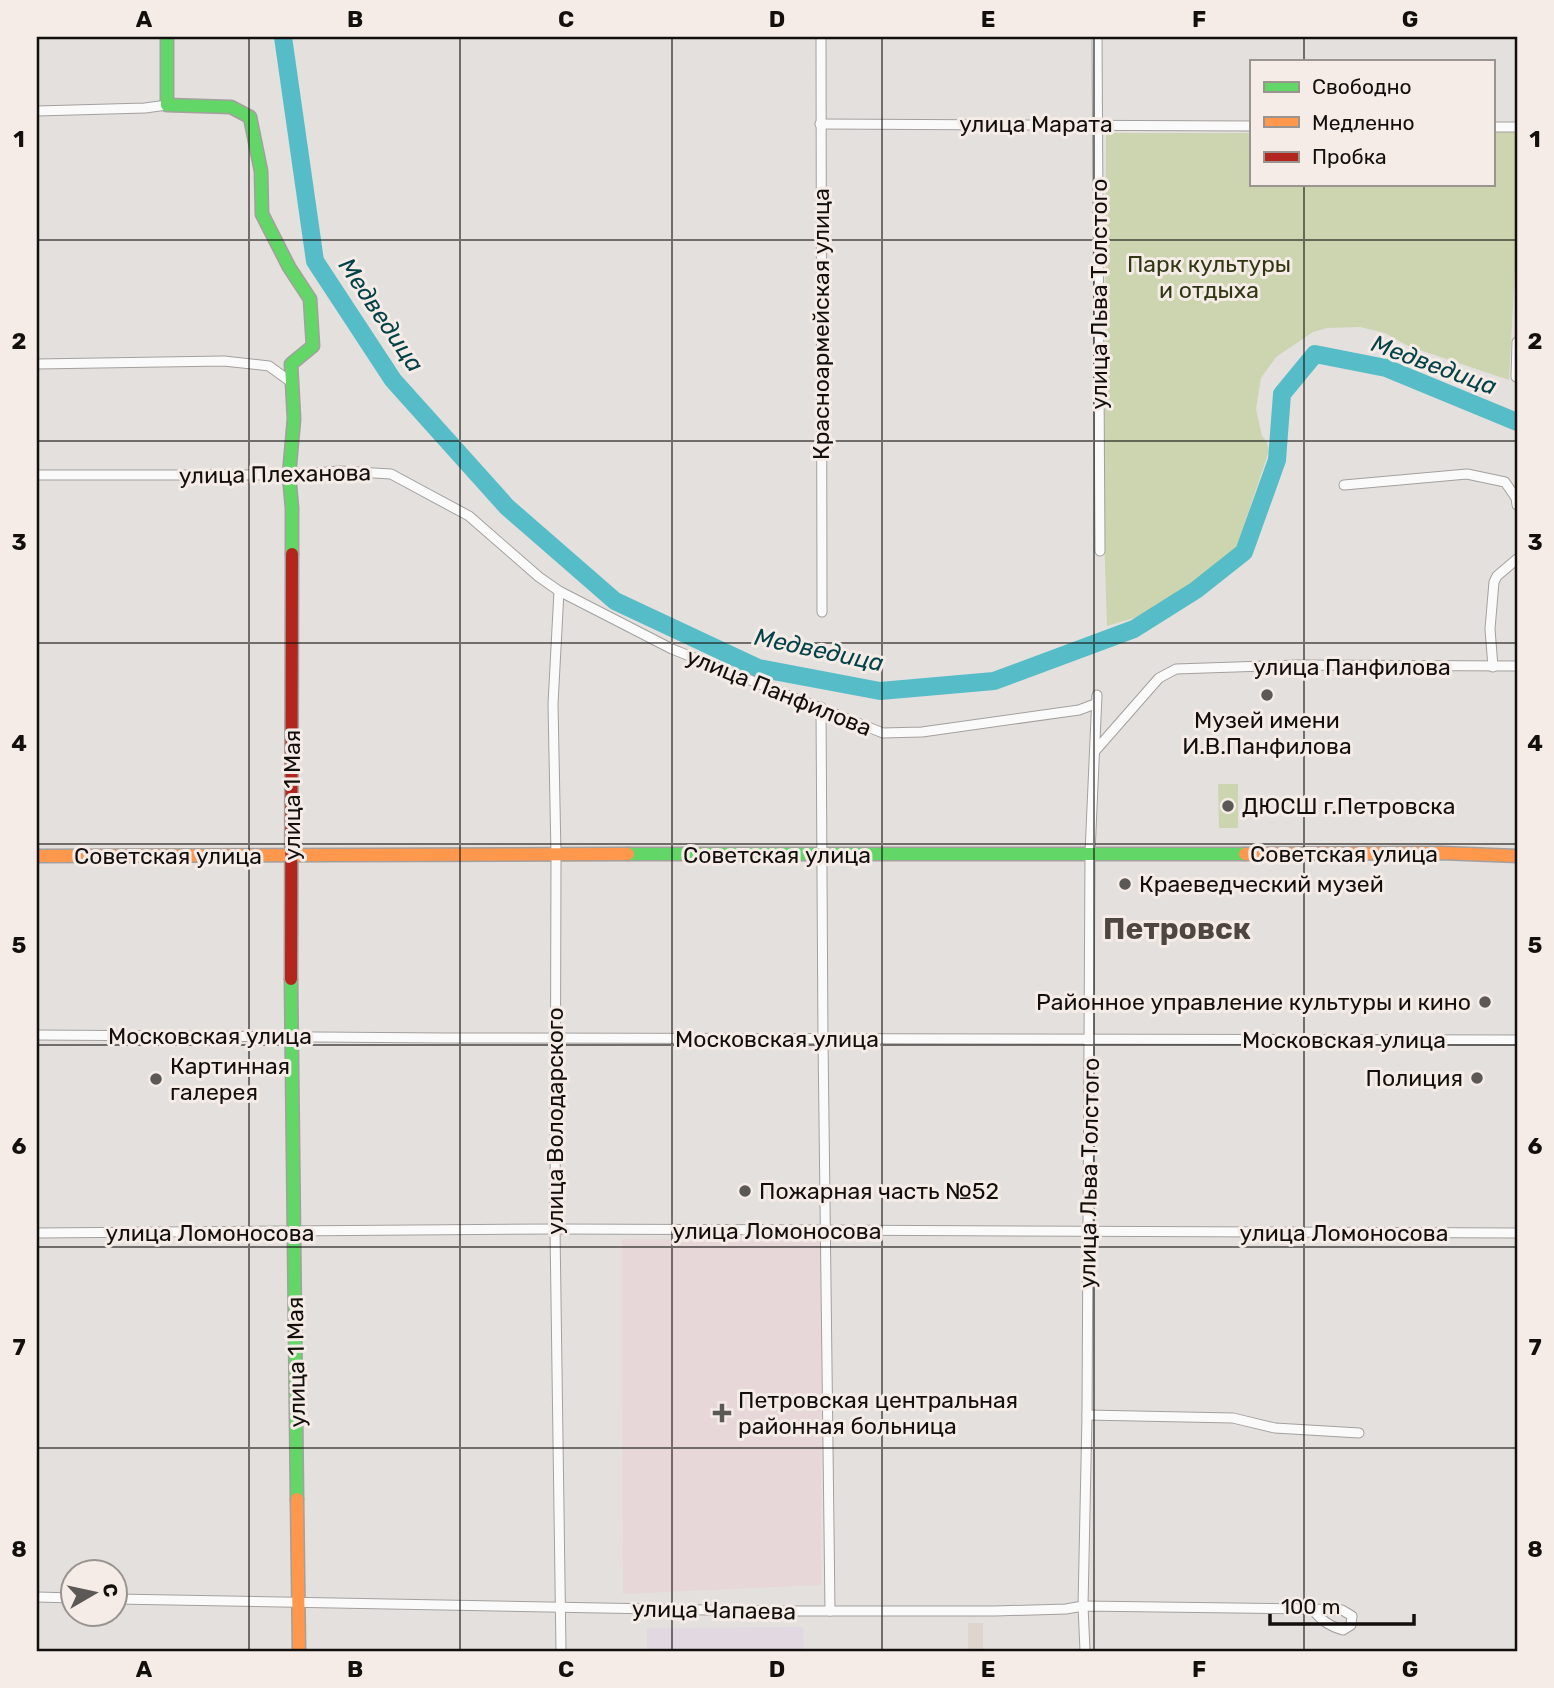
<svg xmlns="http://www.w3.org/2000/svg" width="1554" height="1688" font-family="Rubik,sans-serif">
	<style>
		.commercial { fill: #e1d8e2 }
		.built { fill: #dfd4ce }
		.medical { fill: #e7d7d9 }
		.green { fill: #cdd4b0 }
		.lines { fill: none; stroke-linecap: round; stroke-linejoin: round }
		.river { stroke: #55bcc8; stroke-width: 18 }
		.street-casing { stroke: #a3a09e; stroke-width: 11 }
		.fast-casing { stroke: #a3a09e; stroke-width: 15 }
		.slow-casing { stroke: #a3a09e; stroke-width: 15 }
		.jam-casing { stroke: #a3a09e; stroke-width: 15 }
		.street { stroke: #fbfafa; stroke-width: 9 }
		.fast { stroke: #63d668; stroke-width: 12 }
		.slow { stroke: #ff974d; stroke-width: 12 }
		.jam { stroke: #b3261e; stroke-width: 12 }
		.grid { fill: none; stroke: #120f0d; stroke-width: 2; stroke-opacity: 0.55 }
		.poi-dot { fill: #5c5856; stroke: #f5ece7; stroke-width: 2.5 }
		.labels { text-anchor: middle; stroke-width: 6; stroke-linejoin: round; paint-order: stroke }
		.street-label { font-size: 23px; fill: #120f0d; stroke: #f5ece7 }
		.park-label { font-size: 23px; fill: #303712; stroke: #f5ece7 }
		.poi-label { font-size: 23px; fill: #120f0d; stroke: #f5ece7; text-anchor: start }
		.water-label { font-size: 24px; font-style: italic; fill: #044249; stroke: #f5ece7 }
		.district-label { font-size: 30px; font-weight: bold; fill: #4d4641; stroke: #f5ece7 }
		.neatline { fill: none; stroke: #120f0d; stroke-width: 2.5 }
		.grid-label { font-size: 23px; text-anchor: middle; font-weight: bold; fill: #120f0d }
	</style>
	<rect width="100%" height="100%" fill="#e4e0de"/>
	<!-- commercial -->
	<polygon class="commercial" points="803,1627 804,1651 647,1651 647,1628"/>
	<!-- built -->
	<rect class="built" x="968" y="1623" width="15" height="28"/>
	<!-- medical -->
	<polygon class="medical" points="622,1239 822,1241 821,1585 623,1594"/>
	<!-- green -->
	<g class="green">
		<polygon points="1517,129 1517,231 1509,380 1408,346 1385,333 1360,327 1327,328 1313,332 1276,357 1261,378 1256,409 1262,436 1267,442 1269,451 1235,552 1144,615 1107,626 1104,533 1106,133 1251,133 1251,184 1493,184 1493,130"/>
		<polygon points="1218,784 1238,784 1238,828 1219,828"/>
	</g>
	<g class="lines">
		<!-- river -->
		<polyline class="river" points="283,37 315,261 393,380 507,507 615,601 758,668 880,691 994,681 1134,629 1196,590 1244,552 1277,460 1282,394 1315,354 1386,368 1517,422"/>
		<defs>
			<g id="street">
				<polyline points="821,37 822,612"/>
				<polyline points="1097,37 1100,551"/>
				<polyline points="37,111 145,108 167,105"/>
				<polyline points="820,124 1251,126"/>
				<polyline points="1493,127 1517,127"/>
				<polyline points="37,364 224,361 269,366 291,382"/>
				<polyline points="1516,377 1517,342"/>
				<polyline points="37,475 289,475 340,471 391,474 469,516 539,577 559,591 672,649 883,733 922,732 1079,710 1095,704"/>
				<polyline points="1344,485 1467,474 1505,482 1516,498 1517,505"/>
				<polyline points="559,591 553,704 556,854 555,1229 561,1651"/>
				<polyline points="1493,667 1490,629 1494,582 1497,576 1517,559"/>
				<polyline points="821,707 823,1039 830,1611"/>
				<polyline points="1095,751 1159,678 1176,669 1297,665 1517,666"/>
				<polyline points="37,1035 444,1038 1517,1040"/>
				<polyline points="37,1233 555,1229 1517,1233"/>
				<polyline points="1087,1415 1233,1418 1275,1428 1359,1433"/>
				<polyline points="37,1597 74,1598"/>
				<path d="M 116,1599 L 761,1611 L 995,1611 L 1066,1609 L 1083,1606 L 1312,1609 L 1342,1610 L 1352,1616 L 1351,1625 L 1343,1630 C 1329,1626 1321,1620 1312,1609"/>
				<polyline points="1085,1651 1083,1606 1087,1415 1090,853 1097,695"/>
			</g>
			<g id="fast">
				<polyline points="167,37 167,105 231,107 250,117 261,171 262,214 289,267 310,299 313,346 291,364 294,419 289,475 292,508 292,554"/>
				<polyline points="628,854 1245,854"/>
				<polyline points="291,979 297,1499"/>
			</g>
			<g id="slow">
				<polyline points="1245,854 1441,853 1517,856"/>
				<polyline points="37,856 628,854"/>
				<polyline points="297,1499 299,1651"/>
			</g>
			<polyline id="jam" points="291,979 292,554"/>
		</defs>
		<!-- street casing -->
		<use href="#street" class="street-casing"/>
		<!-- fast casing -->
		<use href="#fast" class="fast-casing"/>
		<!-- slow casing -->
		<use href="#slow" class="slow-casing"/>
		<!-- jam casing -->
		<use href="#jam" class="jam-casing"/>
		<!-- street -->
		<use href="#street" class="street"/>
		<!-- fast -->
		<use href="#fast" class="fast"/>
		<!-- slow -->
		<use href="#slow" class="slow"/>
		<!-- jam -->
		<use href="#jam" class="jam"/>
	</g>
	<!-- grid -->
	<path class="grid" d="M 249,37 L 249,1651M 460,37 L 460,1651M 672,37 L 672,1651M 882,37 L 882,1651M 1094,37 L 1094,1651M 1304,37 L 1304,61M 1304,184 L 1304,1651M 37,240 L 1517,240M 37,441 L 1517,441M 37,643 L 1517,643M 37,844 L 1517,844M 37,1045 L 1517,1045M 37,1247 L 1517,1247M 37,1448 L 1517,1448"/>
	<!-- markers -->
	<g class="poi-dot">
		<circle cx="1267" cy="695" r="7"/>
		<circle cx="1228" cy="806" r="7"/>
		<circle cx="1125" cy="884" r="7"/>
		<circle cx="1485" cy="1002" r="7"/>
		<circle cx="1477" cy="1078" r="7"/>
		<circle cx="156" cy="1079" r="7"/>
		<circle cx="745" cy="1191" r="7"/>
		<path d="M718.5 1402.5h7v7h7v7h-7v7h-7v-7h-7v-7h7z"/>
	</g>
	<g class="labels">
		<!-- street labels -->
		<g class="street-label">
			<text x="1036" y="132">улица Марата</text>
			<text transform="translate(1099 294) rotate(-90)" y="8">улица Льва Толстого</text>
			<text transform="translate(821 324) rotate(-90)" y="8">Красноармейская улица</text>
			<text transform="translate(275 474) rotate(-1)" y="8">улица Плеханова</text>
			<text x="1352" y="675">улица Панфилова</text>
			<text transform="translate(779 692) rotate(22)" y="8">улица Панфилова</text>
			<text transform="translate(292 795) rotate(-90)" y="8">улица 1 Мая</text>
			<text x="1344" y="862">Советская улица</text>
			<text x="777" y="863">Советская улица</text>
			<text x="168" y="864">Советская улица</text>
			<text x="210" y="1044">Московская улица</text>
			<text x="777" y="1047">Московская улица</text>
			<text x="1344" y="1048">Московская улица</text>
			<text transform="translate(555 1121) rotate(-90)" y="8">улица Володарского</text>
			<text transform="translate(1089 1173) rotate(-89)" y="8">улица Льва Толстого</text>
			<text x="777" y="1239">улица Ломоносова</text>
			<text x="210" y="1241">улица Ломоносова</text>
			<text x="1344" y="1241">улица Ломоносова</text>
			<text transform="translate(296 1362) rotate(-91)" y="8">улица 1 Мая</text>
			<text transform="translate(714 1610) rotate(1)" y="8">улица Чапаева</text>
		</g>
		<!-- park labels -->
		<g class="park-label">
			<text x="1209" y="272">Парк культуры<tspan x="1209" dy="26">и отдыха</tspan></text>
		</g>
		<!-- poi labels -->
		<g class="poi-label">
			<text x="1267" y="728" text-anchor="middle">Музей имени<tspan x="1267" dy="26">И.В.Панфилова</tspan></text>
			<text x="1242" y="814">ДЮСШ г.Петровска</text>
			<text x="1139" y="892">Краеведческий музей</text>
			<text x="1471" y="1010" text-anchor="end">Районное управление культуры и кино</text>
			<text x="170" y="1074">Картинная<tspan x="170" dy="26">галерея</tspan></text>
			<text x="1463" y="1086" text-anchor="end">Полиция</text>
			<text x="759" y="1199">Пожарная часть №52</text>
			<text x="738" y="1408">Петровская центральная<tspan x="738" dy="26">районная больница</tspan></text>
		</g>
		<!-- water labels -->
		<g class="water-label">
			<text transform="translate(381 315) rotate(56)" y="8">Медведица</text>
			<text transform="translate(1434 365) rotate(20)" y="8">Медведица</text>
			<text transform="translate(819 650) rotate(12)" y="8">Медведица</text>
		</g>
		<!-- district labels -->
		<g class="district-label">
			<text x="1177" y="939">Петровск</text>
		</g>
	</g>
	<!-- border -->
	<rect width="1554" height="1688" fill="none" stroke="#f5ece7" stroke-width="77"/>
	<!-- legend -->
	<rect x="1250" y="60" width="245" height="126" fill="#f5ece7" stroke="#9a9490" stroke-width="2"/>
	<rect x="1264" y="82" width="35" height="10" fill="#63d668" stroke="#9a9490" stroke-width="2"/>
	<text x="1312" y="94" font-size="21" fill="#120f0d">Свободно</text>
	<rect x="1264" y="117" width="35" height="10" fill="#ff974d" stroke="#9a9490" stroke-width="2"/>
	<text x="1312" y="130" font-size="21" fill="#120f0d">Медленно</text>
	<rect x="1264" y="152" width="35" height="10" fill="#b3261e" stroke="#9a9490" stroke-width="2"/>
	<text x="1312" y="164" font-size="21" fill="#120f0d">Пробка</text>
	<!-- north arrow -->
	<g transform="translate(94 1593) rotate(81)"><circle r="33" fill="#f5ece7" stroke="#9a9490" stroke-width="2"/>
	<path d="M0-5L12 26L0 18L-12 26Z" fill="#5c5856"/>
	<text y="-10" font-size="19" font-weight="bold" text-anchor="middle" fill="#120f0d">С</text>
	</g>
	<!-- scale -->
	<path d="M1270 1614v10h144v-10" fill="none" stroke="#120f0d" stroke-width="3.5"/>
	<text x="1281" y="1614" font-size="21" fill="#120f0d" stroke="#f5ece7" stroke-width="5" paint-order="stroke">100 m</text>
	<rect x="38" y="38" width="1478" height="1612" class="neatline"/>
	<g class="grid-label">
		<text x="144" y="27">A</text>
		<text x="355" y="27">B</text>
		<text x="566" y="27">C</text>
		<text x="777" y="27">D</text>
		<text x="988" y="27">E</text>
		<text x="1199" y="27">F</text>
		<text x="1410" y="27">G</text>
		<text x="19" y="147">1</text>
		<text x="1535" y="147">1</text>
		<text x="19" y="349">2</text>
		<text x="1535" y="349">2</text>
		<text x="19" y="550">3</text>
		<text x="1535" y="550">3</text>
		<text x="19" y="751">4</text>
		<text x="1535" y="751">4</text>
		<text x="19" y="953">5</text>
		<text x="1535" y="953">5</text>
		<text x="19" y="1154">6</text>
		<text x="1535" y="1154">6</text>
		<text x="19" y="1355">7</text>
		<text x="1535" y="1355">7</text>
		<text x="19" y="1557">8</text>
		<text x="1535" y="1557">8</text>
		<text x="144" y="1677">A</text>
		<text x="355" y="1677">B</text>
		<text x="566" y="1677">C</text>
		<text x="777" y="1677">D</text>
		<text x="988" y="1677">E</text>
		<text x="1199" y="1677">F</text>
		<text x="1410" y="1677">G</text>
	</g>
</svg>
